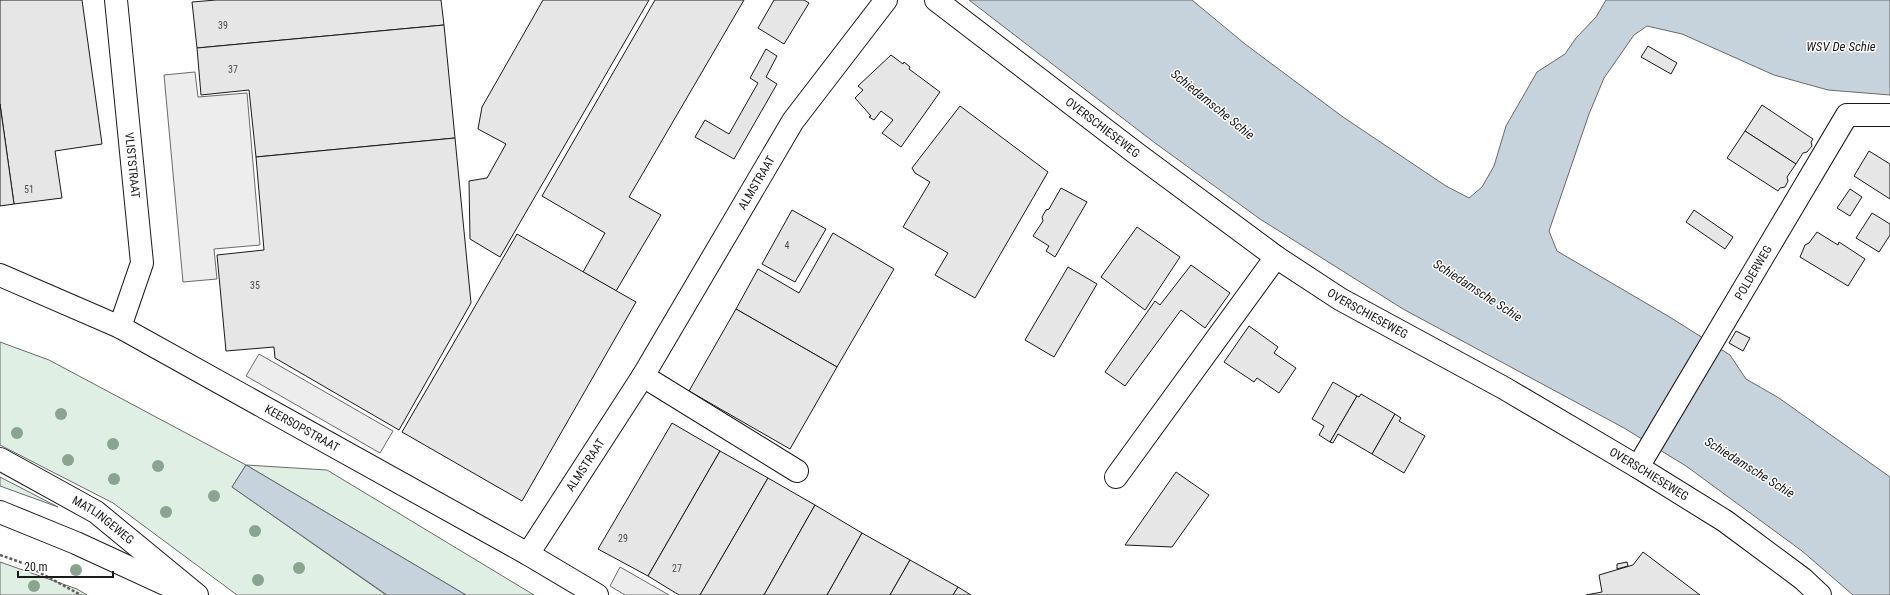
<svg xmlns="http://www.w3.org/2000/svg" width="1890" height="595" font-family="'Roboto Condensed',sans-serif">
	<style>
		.green { fill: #e0efe3; stroke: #6a6a6a }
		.parking { fill: #ededed; stroke: #6a6a6a }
		.water { fill: #c6d2dc; stroke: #6a6a6a }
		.building { fill: #e6e6e6; stroke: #1a1a1a }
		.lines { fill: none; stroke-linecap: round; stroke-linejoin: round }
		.minor-casing { stroke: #1a1a1a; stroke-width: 24 }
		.major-casing { stroke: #1a1a1a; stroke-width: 24 }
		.path { stroke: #5f5f5f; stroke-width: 2.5; stroke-dasharray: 3 2; stroke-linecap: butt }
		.minor { stroke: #fff; stroke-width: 22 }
		.major { stroke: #fff; stroke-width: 22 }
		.tree { fill: #8aa48f }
		.labels { text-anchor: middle; stroke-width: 3; stroke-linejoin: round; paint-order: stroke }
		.number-label { font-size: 10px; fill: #4d4d4d }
		.street-label { font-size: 12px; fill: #1a1a1a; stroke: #fff }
		.water-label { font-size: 13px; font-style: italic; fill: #1a1a1a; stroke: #fff }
	</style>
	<rect width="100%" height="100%" fill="#fff"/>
	<!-- green -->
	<g class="green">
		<polygon points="0,342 49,360 246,465 327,470 534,595 466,595 246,465 232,487 386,595 237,595 113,503 0,445"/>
		<polygon points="0,477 58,507 0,486"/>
		<polygon points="0,562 77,589 87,595 0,595"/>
	</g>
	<!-- parking -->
	<g class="parking">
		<polygon points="195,72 198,97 247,93 260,245 214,249 217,279 183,282 164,75"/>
		<polygon points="259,354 393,431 380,453 246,376"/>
		<polygon points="620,567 669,595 625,595 610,586"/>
	</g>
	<!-- water -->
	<g class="water">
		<polygon points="969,0 1192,0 1245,44 1343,117 1446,186 1469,198 1482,187 1494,166 1506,126 1537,72 1565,54 1576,38 1596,17 1606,0 1890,0 1890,95 1828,90 1774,75 1682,34 1647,26 1634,35 1604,78 1589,114 1549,231 1557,251 1668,316 1730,355 1746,379 1779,398 1890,477 1890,595 1853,595 1802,551 1686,466 1624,428 1403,309 1260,219 1155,143"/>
		<polygon points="246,465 466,595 387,595 232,487"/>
	</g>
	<!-- building -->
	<g class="building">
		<polygon points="0,0 82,0 102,144 55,151 62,198 14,204 0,104"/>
		<polygon points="216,0 441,0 444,25 197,48 192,2"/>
		<polygon points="543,0 649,0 500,257 470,239 469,181 487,178 506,144 478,129 482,107"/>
		<polygon points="655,0 744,0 629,197 661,215 616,291 583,272 605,233 542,196"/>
		<polygon points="774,0 804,0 809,3 784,44 758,28"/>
		<polygon points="444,25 455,138 256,157 249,90 201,95 197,48"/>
		<polygon points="1648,46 1677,63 1671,74 1641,57"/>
		<polygon points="766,49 777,56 766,77 777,84 734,159 695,137 705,120 729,134 758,83 750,78"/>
		<polygon points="891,55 903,64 904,62 910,67 909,69 940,92 901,147 882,133 893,120 881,111 874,120 869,117 871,116 855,98 863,90 858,86"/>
		<polygon points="0,104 14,204 0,206"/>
		<polygon points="1762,105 1813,139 1811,142 1812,146 1807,152 1803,153 1796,164 1745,131"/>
		<polygon points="960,106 1048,172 975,298 935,275 948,253 903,227 930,182 915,173 912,168"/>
		<polygon points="1745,131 1796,164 1787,177 1788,181 1785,187 1780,188 1778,191 1727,158"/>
		<polygon points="455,138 471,303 399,430 275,358 274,347 226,351 217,255 264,250 256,157"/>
		<polygon points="1869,151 1890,164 1890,199 1854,176"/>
		<polygon points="1061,188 1087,202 1055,257 1046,251 1049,246 1033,236 1043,221 1042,217 1046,210 1049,209"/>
		<polygon points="1850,189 1862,197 1850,216 1837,208"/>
		<polygon points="792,210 826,229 795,282 762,264"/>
		<polygon points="1694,210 1733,237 1725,249 1686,222"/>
		<polygon points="1872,213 1890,224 1890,235 1879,252 1856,238"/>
		<polygon points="1137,227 1180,257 1145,310 1101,277"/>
		<polygon points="1817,232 1838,245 1839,242 1865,259 1848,286 1800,257 1805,245 1809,243"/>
		<polygon points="833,233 894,269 837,367 736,309 758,269 799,293"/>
		<polygon points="517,234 636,302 522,501 402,432"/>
		<polygon points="1191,265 1230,293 1205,328 1181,310 1125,386 1105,372 1155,301 1160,305"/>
		<polygon points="1068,267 1097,284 1054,357 1025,340"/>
		<polygon points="736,309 837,367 790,449 689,391"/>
		<polygon points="1249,326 1278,347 1274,353 1296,368 1279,393 1257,378 1254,382 1224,362"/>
		<polygon points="1736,331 1750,338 1743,351 1729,343"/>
		<polygon points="1333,382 1357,396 1330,442 1319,435 1324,426 1312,419"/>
		<polygon points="1361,394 1395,414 1372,454 1338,434 1333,443 1330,442 1357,396 1359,397"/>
		<polygon points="1395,414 1401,418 1399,421 1425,436 1404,473 1372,454"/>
		<polygon points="672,423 720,451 648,576 598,549"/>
		<polygon points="720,451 768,478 700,595 679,595 648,576"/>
		<polygon points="1176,472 1209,495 1172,547 1125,545"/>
		<polygon points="768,478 815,505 764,595 700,595"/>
		<polygon points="815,505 862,533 827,595 764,595"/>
		<polygon points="862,533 910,560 890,595 827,595"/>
		<polygon points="1643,552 1700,595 1586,595 1602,592 1599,575 1633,565"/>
		<polygon points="910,560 958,587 953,595 890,595"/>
		<polygon points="1627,562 1628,566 1617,569 1617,564"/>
		<polygon points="958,587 971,595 953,595"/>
	</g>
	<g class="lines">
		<defs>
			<g id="minor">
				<path id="s1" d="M 116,0 L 142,263 L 120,327"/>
				<path id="s2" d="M 936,0 L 1137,154 L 1276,257 L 1340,299 L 1504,388 L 1638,467 L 1725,521 L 1803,579 L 1820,595"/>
				<path id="s3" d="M 0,275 L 120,327 L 528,554 L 597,595"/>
				<polyline points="643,376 797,471"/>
				<path id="s4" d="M 1638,467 L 1847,115 L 1890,115"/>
				<polyline points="1116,477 1276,257"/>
				<path id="s5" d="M 528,554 L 643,376 L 793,121 L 886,0"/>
			</g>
			<g id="major">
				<path id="s6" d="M 0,459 L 96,512 L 197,595"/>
				<polyline points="0,512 76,543 178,590"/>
			</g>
		</defs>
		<!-- minor casing -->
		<use href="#minor" class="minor-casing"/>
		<!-- major casing -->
		<use href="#major" class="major-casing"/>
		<!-- path -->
		<polyline class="path" points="0,555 20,562 81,595"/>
		<!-- minor -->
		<use href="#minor" class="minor"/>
		<!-- major -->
		<use href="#major" class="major"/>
	</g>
	<!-- trees -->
	<g class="tree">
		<circle cx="61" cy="414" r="6"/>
		<circle cx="17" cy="433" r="6"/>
		<circle cx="113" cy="444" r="6"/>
		<circle cx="68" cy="460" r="6"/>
		<circle cx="158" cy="466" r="6"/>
		<circle cx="114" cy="479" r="6"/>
		<circle cx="214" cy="496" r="6"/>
		<circle cx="166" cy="512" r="6"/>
		<circle cx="255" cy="531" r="6"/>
		<circle cx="299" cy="568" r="6"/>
		<circle cx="76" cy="570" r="6"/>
		<circle cx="258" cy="580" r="6"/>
		<circle cx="34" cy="586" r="6"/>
	</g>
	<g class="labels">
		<!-- number labels -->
		<g class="number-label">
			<text x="223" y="29">39</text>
			<text x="233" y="73">37</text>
			<text x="29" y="193">51</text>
			<text x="787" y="249">4</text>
			<text x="255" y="289">35</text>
			<text x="623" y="542">29</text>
			<text x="677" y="572">27</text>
		</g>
		<!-- street labels -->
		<g class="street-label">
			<text dy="4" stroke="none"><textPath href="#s2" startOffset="210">OVERSCHIESEWEG</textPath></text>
			<text dy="4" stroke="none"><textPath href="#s1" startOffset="166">VLISTSTRAAT</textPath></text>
			<text dy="4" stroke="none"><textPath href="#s5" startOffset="436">ALMSTRAAT</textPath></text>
			<text dy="4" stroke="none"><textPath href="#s4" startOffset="226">POLDERWEG</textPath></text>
			<text dy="4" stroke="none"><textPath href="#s2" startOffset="534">OVERSCHIESEWEG</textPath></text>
			<text dy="4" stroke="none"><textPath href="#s3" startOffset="339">KEERSOPSTRAAT</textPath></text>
			<text dy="4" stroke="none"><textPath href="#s5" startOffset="106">ALMSTRAAT</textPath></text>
			<text dy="4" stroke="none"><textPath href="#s2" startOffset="858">OVERSCHIESEWEG</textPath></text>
			<text dy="4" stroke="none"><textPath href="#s6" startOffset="120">MATLINGEWEG</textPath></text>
		</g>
		<!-- water labels -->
		<g class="water-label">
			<text x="1841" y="51">WSV De Schie</text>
			<text transform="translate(1213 104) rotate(39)" y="5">Schiedamsche Schie</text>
			<text transform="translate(1478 290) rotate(33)" y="5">Schiedamsche Schie</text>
			<text transform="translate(1750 467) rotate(32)" y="5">Schiedamsche Schie</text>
		</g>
	</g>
	<!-- scale -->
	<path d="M18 571v6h95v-6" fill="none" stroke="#1a1a1a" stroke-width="2"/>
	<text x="24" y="571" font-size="12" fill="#1a1a1a" stroke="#ffffff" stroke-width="3" paint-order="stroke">20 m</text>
</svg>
